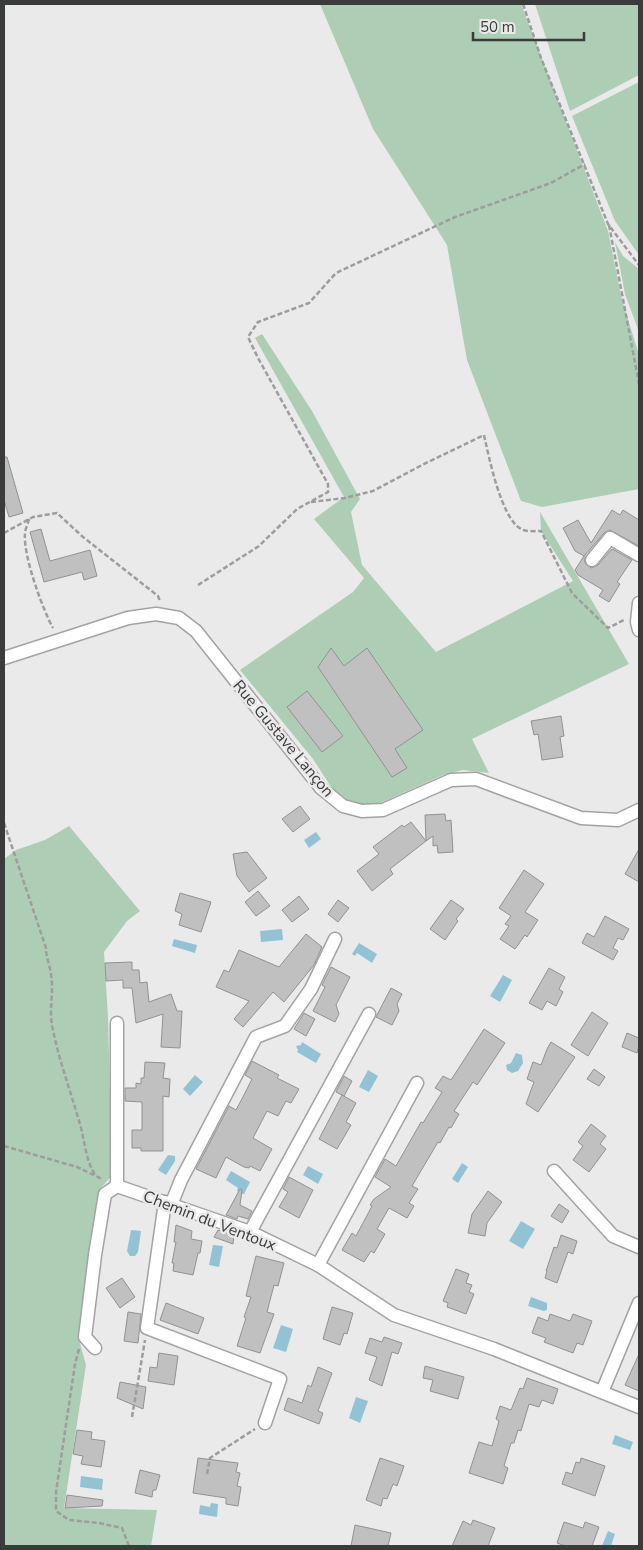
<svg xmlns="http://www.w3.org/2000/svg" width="643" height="1550" font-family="'Nunito Sans',sans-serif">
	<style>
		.green { fill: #adceb4 }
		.water { fill: #91c3d5 }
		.building { fill: #c0c0c1; stroke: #919293 }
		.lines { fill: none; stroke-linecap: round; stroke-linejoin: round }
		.street-casing { stroke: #a3a3a4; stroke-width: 15 }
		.path { stroke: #9d9d9e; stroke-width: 2.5; stroke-dasharray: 5 2.5; stroke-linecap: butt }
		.street { stroke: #fff; stroke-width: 12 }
		.labels { text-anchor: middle; stroke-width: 5; stroke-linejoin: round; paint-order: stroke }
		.street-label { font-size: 16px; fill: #3a3b3b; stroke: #eaeaeb }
	</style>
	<rect width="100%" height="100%" fill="#eaeaeb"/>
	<!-- green -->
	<g class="green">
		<polygon points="320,4 521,4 608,231 622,300 639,355 639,489 542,507 521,501 467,360 447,245 373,129"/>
		<polygon points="535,4 639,4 639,75 570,111"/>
		<polygon points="639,82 639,255 615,221 572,116"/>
		<polygon points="615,242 623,256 639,269 639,332 625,294"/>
		<polygon points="262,334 312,411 360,499 351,512 362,565 436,652 573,581 541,531 540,512 629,664 472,739 489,773 463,770 443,775 371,807 342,804 313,759 240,670 353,592 364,578 314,519 344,497 255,338"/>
		<polygon points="69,826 140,911 127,921 104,952 108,1017 112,1175 100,1189 79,1340 86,1365 64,1508 157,1510 151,1546 4,1546 4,859 16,850 45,840"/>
	</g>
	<!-- water -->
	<g class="water">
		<polygon points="316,832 321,839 309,848 304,840"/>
		<polygon points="282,929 283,940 261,942 260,931"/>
		<polygon points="174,939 197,945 195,953 172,946"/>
		<polygon points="359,943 377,954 372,963 357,953 355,956 352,954"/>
		<polygon points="503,975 512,980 500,1002 490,996"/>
		<polygon points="302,1042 321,1054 316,1063 297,1052 298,1050 296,1046 301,1045"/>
		<polygon points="516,1053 522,1055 523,1063 518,1071 512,1073 507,1070 506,1065 511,1063"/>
		<polygon points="368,1070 378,1076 369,1092 359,1087"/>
		<polygon points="195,1075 203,1082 190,1096 183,1089"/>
		<polygon points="168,1155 175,1156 175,1161 166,1175 158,1170"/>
		<polygon points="462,1163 468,1167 458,1183 452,1179"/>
		<polygon points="308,1166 323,1174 318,1184 303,1175"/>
		<polygon points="231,1171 250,1182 244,1194 239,1194 237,1190 238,1188 226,1180"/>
		<polygon points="521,1221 535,1229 523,1249 509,1241"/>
		<polygon points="131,1230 141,1231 138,1252 135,1256 130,1256 127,1251"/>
		<polygon points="213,1245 223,1246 219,1267 209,1265"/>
		<polygon points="531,1297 547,1303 547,1310 544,1311 528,1306"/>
		<polygon points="281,1325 293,1329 286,1352 273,1348"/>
		<polygon points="356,1397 368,1401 360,1423 349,1418"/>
		<polygon points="615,1435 633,1442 630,1450 612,1444"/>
		<polygon points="81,1476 103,1479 102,1490 80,1487"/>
		<polygon points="211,1503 218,1504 217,1517 199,1514 200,1505 210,1507"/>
		<polygon points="608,1531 615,1534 611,1546 602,1546"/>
	</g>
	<!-- building -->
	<g class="building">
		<polygon points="4,457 7,457 23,513 9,517 4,500"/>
		<polygon points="612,510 620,515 623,510 639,520 639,546 610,530 604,533 585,555 585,563 591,568 598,565 612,549 632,560 617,582 620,584 609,602 599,596 603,590 578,575 575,570 584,556 575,551 563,528 578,520 591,543"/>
		<polygon points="41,529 50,561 90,550 97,576 84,580 82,572 44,582 30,532"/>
		<polygon points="331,648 344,666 367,648 423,730 395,749 407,768 392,777 318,667"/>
		<polygon points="307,691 343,736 322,752 287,707"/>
		<polygon points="561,716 564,736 560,737 563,757 542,760 538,734 534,735 531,721"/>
		<polygon points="300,806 310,819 293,832 282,819"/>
		<polygon points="445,814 446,821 451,820 453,852 438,853 437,845 433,846 433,836 426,841 425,815"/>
		<polygon points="411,822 426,841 390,869 393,874 372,891 357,871 379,854 373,847 402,825 404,827"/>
		<polygon points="639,849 639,882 625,874"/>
		<polygon points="247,852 267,878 249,892 237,876 233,854"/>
		<polygon points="524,870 544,884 525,912 538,920 527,937 525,935 515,949 500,939 509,926 505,924 511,916 499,908"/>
		<polygon points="258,891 270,906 256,916 245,902"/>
		<polygon points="180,893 211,902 201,932 179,925 182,914 175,911"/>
		<polygon points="299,896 309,909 292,922 282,910"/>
		<polygon points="338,900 349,908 338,922 328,914"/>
		<polygon points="451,900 464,909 456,919 458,921 445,940 430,929"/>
		<polygon points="605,916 629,929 623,940 618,938 613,948 618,951 613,960 582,943 587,933 594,937"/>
		<polygon points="306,934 322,947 314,965 284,1002 273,992 243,1027 234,1019 249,1001 216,987 224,970 229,972 239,950 279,967"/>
		<polygon points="132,962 132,970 139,970 140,983 147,982 149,1002 171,994 177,1011 182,1011 180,1048 161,1047 163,1014 136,1023 132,988 123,988 123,980 106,981 105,963"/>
		<polygon points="331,967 350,977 336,1005 339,1014 335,1022 313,1011 325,987 322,985"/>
		<polygon points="549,968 565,977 559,989 563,992 556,1006 547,1001 542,1010 529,1003"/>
		<polygon points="391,988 402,994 397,1004 399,1011 392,1025 376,1017"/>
		<polygon points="592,1012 608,1023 588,1056 571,1045"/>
		<polygon points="304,1013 315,1019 306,1036 294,1029"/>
		<polygon points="484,1029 505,1043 477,1085 473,1082 454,1111 459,1114 451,1128 449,1127 440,1143 438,1142 412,1186 418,1189 409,1203 414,1206 407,1218 389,1208 377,1229 385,1234 374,1253 371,1251 364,1262 342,1250 352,1233 356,1236 372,1206 370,1205 374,1199 391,1187 375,1177 385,1159 396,1166 421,1122 423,1123 442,1092 435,1088 443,1076 451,1080"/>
		<polygon points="627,1033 639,1038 639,1046 637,1053 622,1047"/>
		<polygon points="551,1042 575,1057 538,1112 526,1104 534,1082 527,1079 533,1062 541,1065 547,1049"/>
		<polygon points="252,1061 279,1075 277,1078 299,1089 291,1103 286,1101 278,1116 267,1111 253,1138 272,1149 260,1171 250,1166 249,1168 244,1167 226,1157 216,1178 196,1169 229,1106 236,1110 244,1095 252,1079 245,1075"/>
		<polygon points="145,1062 165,1063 163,1078 170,1079 169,1097 163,1096 163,1151 141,1151 141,1148 132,1148 132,1130 142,1130 142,1102 125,1101 125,1088 136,1088 136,1083 141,1084 141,1078 144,1078"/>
		<polygon points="594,1069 605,1077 599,1086 587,1079"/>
		<polygon points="344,1076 352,1081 344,1096 336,1092"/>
		<polygon points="342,1095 356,1103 346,1122 351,1125 337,1149 319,1139"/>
		<polygon points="591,1124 606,1136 600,1144 606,1149 589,1172 573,1160 583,1146 578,1142"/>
		<polygon points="289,1177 313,1190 299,1218 279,1207 288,1192 283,1189"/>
		<polygon points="240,1189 242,1190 240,1205 252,1211 248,1219 238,1216 237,1219 226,1215"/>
		<polygon points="488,1191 502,1202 487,1223 485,1236 468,1233 472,1214"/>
		<polygon points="559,1204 569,1211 562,1223 551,1216"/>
		<polygon points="176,1225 192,1231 191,1239 202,1241 200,1253 198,1253 193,1275 173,1271 174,1263 172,1263 176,1242 174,1242"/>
		<polygon points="218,1230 234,1235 233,1244 214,1237"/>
		<polygon points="561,1235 577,1241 573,1254 568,1252 557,1283 545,1278 547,1271 546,1271 554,1247 557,1248"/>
		<polygon points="256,1256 284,1263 278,1286 274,1285 267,1312 274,1314 260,1353 237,1346 246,1318 244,1317 251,1297 246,1296"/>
		<polygon points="456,1269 469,1274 466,1283 472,1285 469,1292 474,1294 466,1314 447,1307 448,1303 443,1301"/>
		<polygon points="122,1278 135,1297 120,1308 106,1288"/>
		<polygon points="166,1303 204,1318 198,1334 160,1320"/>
		<polygon points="332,1307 353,1313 347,1334 344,1333 340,1345 323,1339"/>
		<polygon points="128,1312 141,1314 138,1343 124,1341"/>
		<polygon points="550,1314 570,1321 573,1314 592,1321 583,1345 577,1343 573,1353 544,1342 546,1338 532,1333 538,1317 548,1321"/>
		<polygon points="384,1337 402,1343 398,1354 392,1352 382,1386 369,1380 377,1357 365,1353 370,1338 382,1342"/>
		<polygon points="159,1353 178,1356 174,1385 148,1381 150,1367 157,1368"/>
		<polygon points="639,1354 639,1391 625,1385"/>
		<polygon points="425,1366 464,1377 458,1399 430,1391 433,1380 423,1378"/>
		<polygon points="318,1367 332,1373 318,1411 323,1413 319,1424 284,1410 288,1398 302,1403 308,1385 311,1387"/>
		<polygon points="527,1378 558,1389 553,1404 542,1400 539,1407 529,1404 521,1431 518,1430 514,1443 511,1443 504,1466 508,1468 503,1484 469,1473 479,1442 492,1446 499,1421 496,1419 500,1406 511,1410 520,1388 523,1389"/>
		<polygon points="120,1382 146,1387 143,1409 117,1398"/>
		<polygon points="77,1430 92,1432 91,1439 105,1441 101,1467 81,1464 83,1456 73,1454"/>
		<polygon points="198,1458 238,1463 236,1472 240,1473 237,1486 241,1487 238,1506 226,1504 226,1498 193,1493"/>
		<polygon points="380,1458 404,1466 397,1486 393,1484 387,1499 383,1498 381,1506 366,1500"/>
		<polygon points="581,1458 605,1466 595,1496 562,1484 566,1472 572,1474 576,1462 580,1463"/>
		<polygon points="140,1470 160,1475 156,1490 153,1490 152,1497 135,1493"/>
		<polygon points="67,1495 103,1500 102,1506 65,1508"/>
		<polygon points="473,1520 495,1528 488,1546 452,1546 463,1521 471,1525"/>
		<polygon points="564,1522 583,1528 585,1522 599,1527 592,1546 565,1546 557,1543"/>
		<polygon points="355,1525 391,1533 388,1546 351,1546"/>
	</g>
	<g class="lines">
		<defs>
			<g id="street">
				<polyline points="592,560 610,538 639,555"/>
				<polyline points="639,603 637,622 639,630"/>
				<polyline points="4,658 128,618 156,614 179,618 196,631 321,788 343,806 362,811 383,810 451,780 476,779 581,818 618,820 639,810"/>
				<polyline points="117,1023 117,1186"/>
				<polyline points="554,1171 613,1236 639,1247"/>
				<polyline points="117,1186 250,1232 318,1265 394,1315 494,1349 639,1407"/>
				<polyline points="165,1202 147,1328 280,1379 265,1423"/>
				<polyline points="171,1205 181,1180 256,1037 285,1026 311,989 335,939"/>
				<polyline points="250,1232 369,1014"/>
				<polyline points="318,1265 417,1083"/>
				<polyline points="95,1348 85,1337 95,1255 105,1194 117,1186"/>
				<polyline points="602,1392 639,1303"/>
			</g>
		</defs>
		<!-- street casing -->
		<use href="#street" class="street-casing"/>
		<!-- path -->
		<g class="path">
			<polyline points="523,4 541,58 608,224 639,265"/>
			<polyline points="609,225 639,384"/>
			<path d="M 311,502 L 345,498 L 373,491 L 422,465 L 484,435 C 489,457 501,518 521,529 C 526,532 535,531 541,531 L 572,593 L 608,628 L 624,620"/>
			<path d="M 29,519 C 28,524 25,529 25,534 C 23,555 42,608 53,628"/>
			<polyline points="4,533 33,517 57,513 83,537 158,596 160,601"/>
			<polyline points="198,585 259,546 297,509 328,492 328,484 258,358 248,337 258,322 309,303 336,273 455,217 551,183 585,164"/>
			<path d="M 4,823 L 46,948 C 46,958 50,965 51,975 C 54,991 49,1009 52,1025 C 58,1058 70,1089 79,1121 C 85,1139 85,1161 96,1176"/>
			<polyline points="4,1146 77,1167 102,1179"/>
			<polyline points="79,1349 75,1364 56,1492 56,1511 69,1520 99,1523 122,1528 129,1546"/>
			<polyline points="132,1417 145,1340"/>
			<polyline points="207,1474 210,1458 255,1429"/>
		</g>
		<!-- street -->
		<use href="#street" class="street"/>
	</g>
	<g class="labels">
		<!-- street labels -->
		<g class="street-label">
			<text transform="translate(284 738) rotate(50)" y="6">Rue Gustave Lançon</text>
			<text transform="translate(210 1220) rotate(21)" y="6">Chemin du Ventoux</text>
		</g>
	</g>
	<!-- border -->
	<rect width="643" height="1550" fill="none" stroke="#3a3b3b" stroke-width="10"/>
	<!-- scale -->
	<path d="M473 32v8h111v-8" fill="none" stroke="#3a3b3b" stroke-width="2.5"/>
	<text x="480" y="32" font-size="15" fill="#3a3b3b" stroke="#eaeaeb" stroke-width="4" paint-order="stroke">50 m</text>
</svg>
